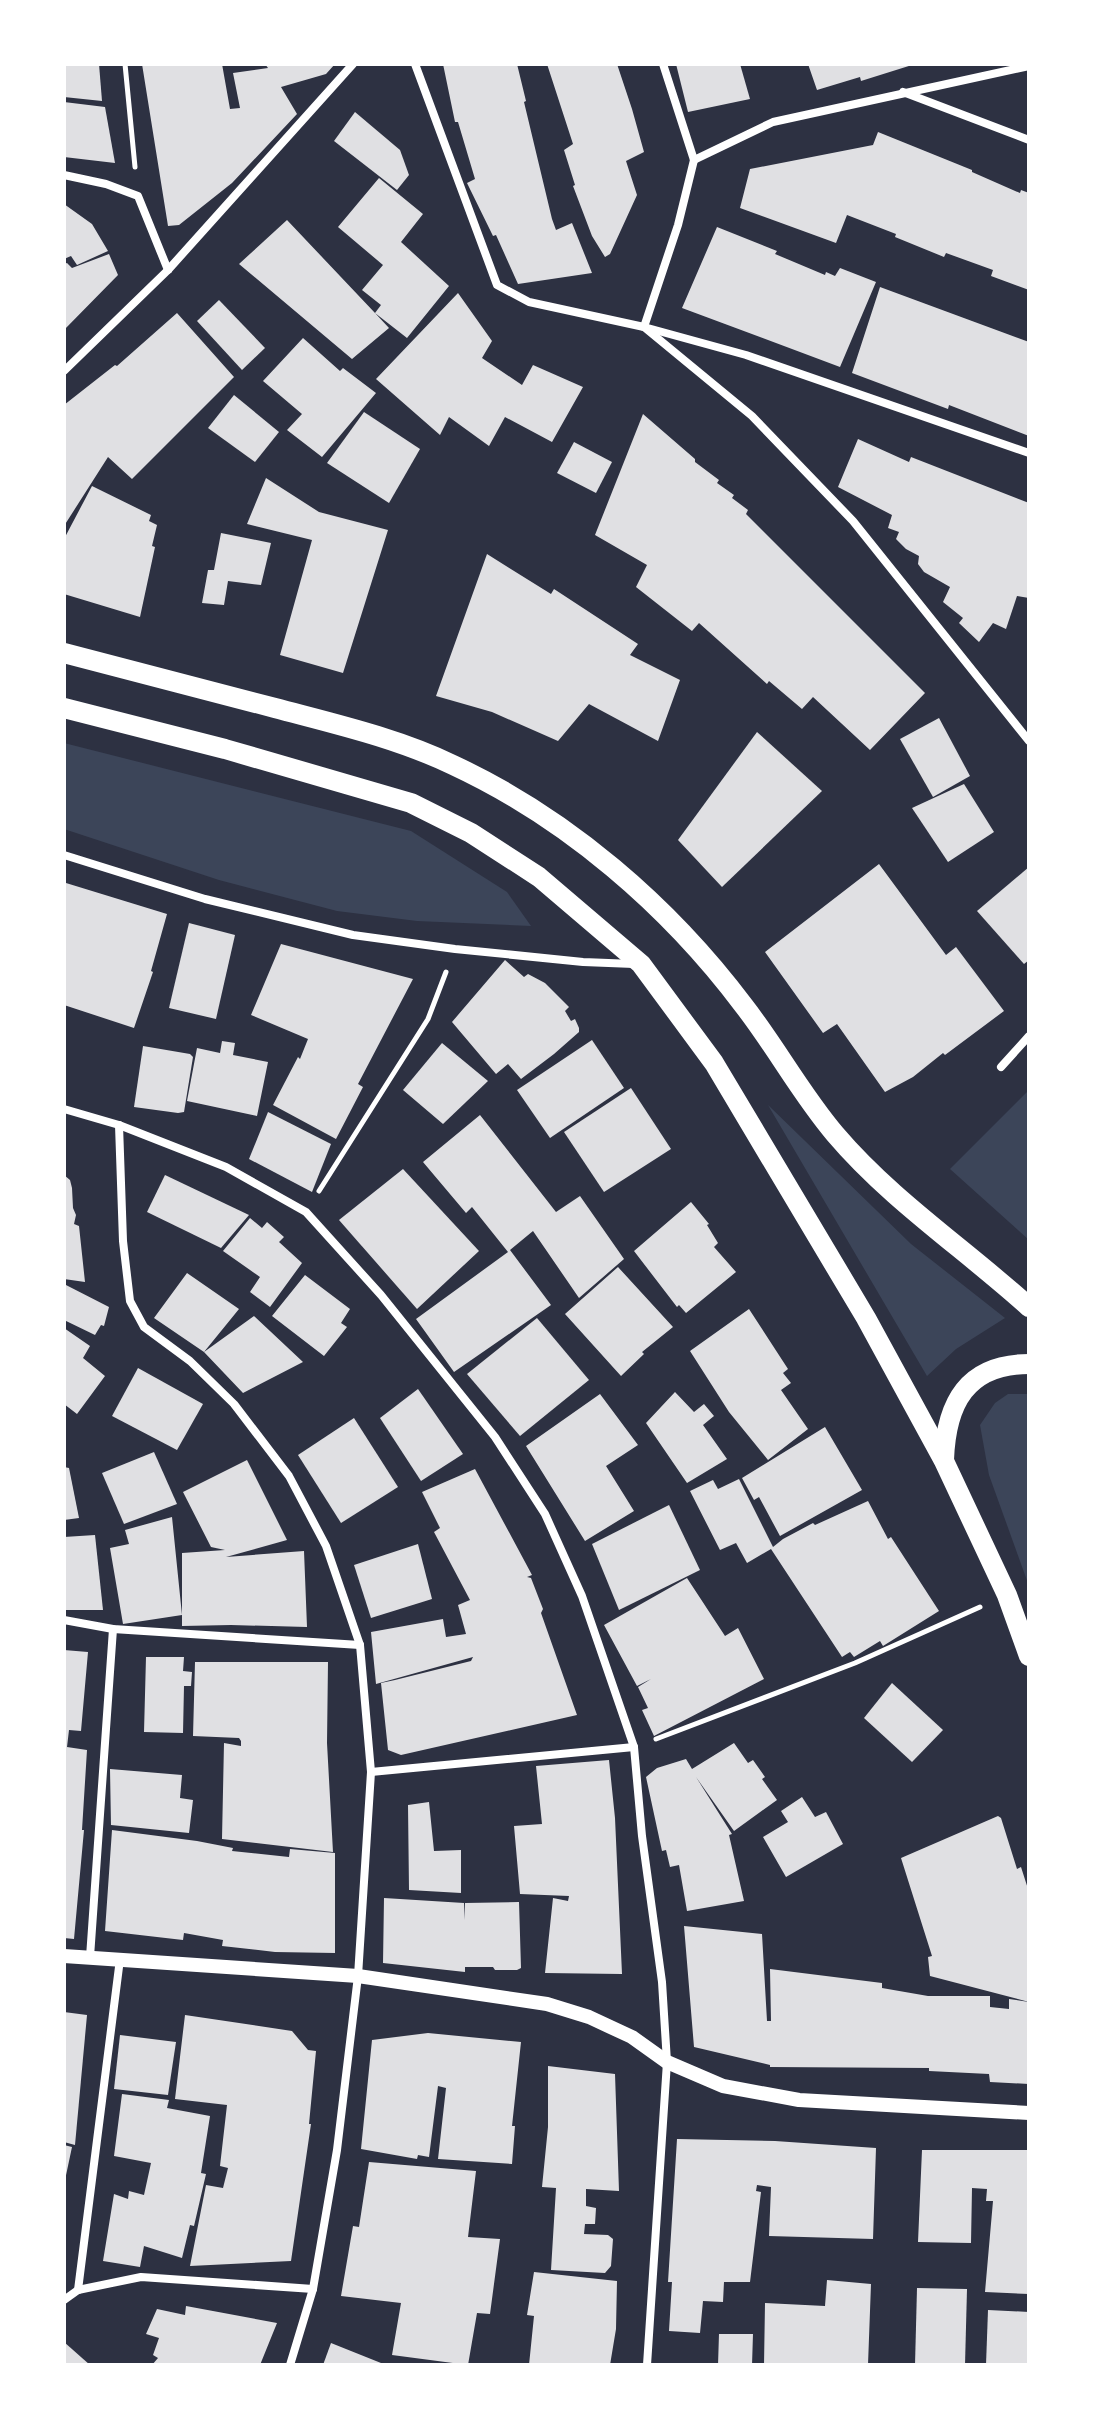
<svg xmlns="http://www.w3.org/2000/svg" width="1093" height="2429" font-family="Signika,sans-serif">
	<style>
		.green { fill: #3c4559 }
		.building { fill: #e0e0e3 }
		.lines { fill: none; stroke-linecap: round; stroke-linejoin: round }
		.path { stroke: #fff; stroke-width: 5 }
		.minor { stroke: #fff; stroke-width: 8 }
		.tertiary { stroke: #fff; stroke-width: 14 }
		.primary { stroke: #fff; stroke-width: 20 }
	</style>
	<rect width="100%" height="100%" fill="#2d3142"/>
	<!-- green -->
	<g class="green">
		<polygon points="64,743 411,831 507,892 531,926 417,921 337,911 219,880 64,829"/>
		<polygon points="1029,1090 1029,1240 950,1169"/>
		<polygon points="768,1105 911,1244 1005,1318 956,1349 927,1376"/>
		<polygon points="1008,1394 1029,1394 1029,1586 989,1475 980,1425 995,1403"/>
	</g>
	<!-- building -->
	<g class="building">
		<polygon points="64,64 99,64 102,101 64,97"/>
		<polygon points="142,64 222,64 230,109 240,108 233,73 268,68 265,64 335,64 326,74 281,87 297,114 232,183 179,225 168,226"/>
		<polygon points="443,64 517,64 526,101 524,102 552,219 556,230 572,223 592,273 518,284 496,235 493,236 467,183 475,179 458,122 455,122"/>
		<polygon points="547,64 617,64 632,109 644,152 626,161 637,195 610,254 605,257 592,236 573,186 575,185 564,150 573,144"/>
		<polygon points="676,64 740,64 750,99 688,112"/>
		<polygon points="808,64 912,64 912,65 861,81 860,77 817,90"/>
		<polygon points="64,102 105,107 115,163 64,157"/>
		<polygon points="355,112 400,150 409,175 397,190 334,141"/>
		<polygon points="878,132 972,170 972,172 1020,193 1021,190 1029,193 1029,290 991,276 993,270 946,253 944,257 895,237 896,234 847,215 836,243 740,208 750,169 873,145"/>
		<polygon points="379,178 423,214 401,242 449,286 407,338 375,313 389,328 352,359 239,264 287,220 375,313 381,305 362,290 383,265 338,227"/>
		<polygon points="64,204 92,224 108,251 77,265 71,256 64,259"/>
		<polygon points="717,227 777,251 775,254 825,275 826,272 835,276 840,268 876,282 840,367 682,308"/>
		<polygon points="109,254 118,275 64,330 64,264 67,263 72,268"/>
		<polygon points="880,287 1029,342 1029,436 949,405 948,409 852,373"/>
		<polygon points="458,293 492,341 482,358 522,385 533,365 583,387 552,442 505,417 489,446 449,417 440,435 376,379"/>
		<polygon points="219,300 265,348 242,370 197,321"/>
		<polygon points="177,313 234,377 132,479 108,457 64,526 64,405 115,365 117,366"/>
		<polygon points="303,338 340,371 343,368 376,393 322,457 287,430 302,414 263,381"/>
		<polygon points="234,395 279,432 255,462 208,428"/>
		<polygon points="364,412 420,449 389,503 327,463"/>
		<polygon points="643,414 695,459 695,462 719,480 717,483 734,495 732,498 748,510 746,514 925,693 870,750 813,697 802,709 769,681 767,684 699,623 692,631 636,587 647,565 595,535"/>
		<polygon points="858,439 909,462 911,457 1029,503 1029,598 1017,596 1006,629 993,623 979,642 959,623 963,618 943,602 950,587 924,572 918,564 919,556 906,549 896,539 899,532 888,528 892,515 838,487"/>
		<polygon points="574,442 612,462 596,493 557,473"/>
		<polygon points="266,478 319,512 388,530 343,673 280,655 312,540 247,524"/>
		<polygon points="92,486 151,515 149,521 157,525 152,546 155,547 140,617 64,594 64,539"/>
		<polygon points="221,533 271,543 261,585 228,581 224,605 202,603 208,570 214,570"/>
		<polygon points="487,554 551,594 554,589 638,644 630,655 680,680 658,741 589,704 558,741 492,712 436,696"/>
		<polygon points="939,718 970,776 933,797 900,739"/>
		<polygon points="757,732 822,791 722,887 678,840"/>
		<polygon points="964,784 994,832 948,862 912,808"/>
		<polygon points="879,864 946,955 956,947 1004,1011 945,1055 943,1053 913,1077 885,1092 837,1024 823,1033 765,952"/>
		<polygon points="1029,867 1029,960 1024,964 977,911"/>
		<polygon points="66,883 167,914 151,971 153,972 134,1028 64,1005"/>
		<polygon points="189,923 235,935 216,1019 169,1008"/>
		<polygon points="281,944 413,979 358,1084 363,1087 336,1139 273,1105 298,1057 300,1059 308,1039 251,1015"/>
		<polygon points="505,960 524,977 528,974 545,983 569,1007 565,1011 571,1021 575,1019 579,1028 579,1032 554,1054 521,1079 508,1064 496,1074 452,1022"/>
		<polygon points="592,1040 624,1088 550,1138 517,1090"/>
		<polygon points="222,1041 235,1043 233,1055 268,1062 257,1116 187,1101 197,1048 220,1053"/>
		<polygon points="442,1043 488,1081 443,1124 403,1090"/>
		<polygon points="143,1046 190,1054 193,1057 184,1112 178,1113 134,1107"/>
		<polygon points="631,1088 671,1149 604,1192 564,1132"/>
		<polygon points="268,1112 331,1144 312,1192 249,1159"/>
		<polygon points="480,1115 556,1212 580,1196 624,1259 579,1298 533,1231 510,1250 551,1305 454,1372 416,1319 508,1252 472,1207 466,1213 423,1162"/>
		<polygon points="403,1169 479,1251 417,1309 339,1220"/>
		<polygon points="64,1175 70,1180 72,1188 73,1208 76,1215 74,1224 79,1226 85,1282 64,1279"/>
		<polygon points="165,1175 249,1215 221,1248 147,1212"/>
		<polygon points="691,1202 709,1224 707,1225 718,1243 714,1247 736,1272 686,1313 679,1305 677,1307 634,1251"/>
		<polygon points="250,1218 262,1228 267,1222 284,1237 279,1242 302,1263 270,1307 250,1292 260,1277 223,1251"/>
		<polygon points="618,1267 673,1327 642,1352 644,1354 621,1376 565,1314"/>
		<polygon points="187,1273 239,1309 204,1352 254,1316 303,1362 243,1393 204,1352 154,1318"/>
		<polygon points="305,1275 350,1309 341,1323 347,1327 324,1356 272,1316"/>
		<polygon points="64,1284 109,1307 104,1326 101,1325 95,1335 64,1320"/>
		<polygon points="749,1309 788,1369 783,1373 791,1383 781,1390 808,1429 768,1460 729,1412 690,1351"/>
		<polygon points="537,1318 589,1380 520,1436 467,1374"/>
		<polygon points="64,1328 90,1346 83,1358 105,1376 77,1414 64,1404"/>
		<polygon points="138,1368 203,1404 177,1450 112,1416"/>
		<polygon points="418,1389 463,1454 421,1481 380,1418"/>
		<polygon points="675,1392 694,1412 704,1404 714,1416 703,1425 727,1459 687,1483 646,1423"/>
		<polygon points="600,1394 638,1445 606,1466 634,1511 585,1541 526,1446"/>
		<polygon points="354,1418 398,1487 341,1523 298,1455"/>
		<polygon points="825,1427 862,1490 780,1536 759,1497 754,1500 742,1478"/>
		<polygon points="154,1452 177,1504 124,1524 102,1473"/>
		<polygon points="247,1460 287,1540 226,1557 304,1551 307,1627 231,1625 182,1626 182,1553 225,1550 211,1547 183,1492"/>
		<polygon points="64,1467 69,1468 79,1518 64,1520"/>
		<polygon points="475,1469 532,1575 527,1577 531,1578 543,1609 541,1613 577,1715 401,1755 388,1750 381,1683 395,1680 471,1661 473,1657 376,1684 371,1632 443,1619 446,1637 466,1634 458,1605 470,1600 434,1532 440,1528 422,1492"/>
		<polygon points="739,1479 773,1547 783,1539 813,1523 815,1525 868,1501 888,1539 891,1537 939,1611 883,1646 880,1641 854,1657 850,1652 842,1657 771,1549 747,1563 736,1543 720,1550 690,1491 713,1480 718,1489"/>
		<polygon points="669,1505 700,1570 619,1610 592,1544"/>
		<polygon points="172,1517 182,1615 123,1624 110,1548 129,1544 125,1530"/>
		<polygon points="95,1535 103,1610 65,1610 64,1537"/>
		<polygon points="418,1544 432,1599 371,1618 354,1565"/>
		<polygon points="687,1578 725,1636 738,1628 764,1679 654,1736 642,1710 648,1708 638,1687 651,1679 637,1686 604,1625"/>
		<polygon points="64,1650 88,1652 81,1731 69,1730 67,1747 87,1750 82,1830 84,1830 74,1939 64,1938"/>
		<polygon points="146,1657 184,1657 183,1671 192,1672 191,1686 184,1686 183,1733 144,1732"/>
		<polygon points="195,1662 328,1662 327,1743 333,1852 222,1839 224,1743 241,1746 241,1741 239,1738 193,1736"/>
		<polygon points="892,1683 943,1730 912,1762 864,1718"/>
		<polygon points="734,1743 748,1763 753,1760 765,1777 762,1779 777,1800 734,1831 696,1777 732,1834 729,1835 744,1901 687,1911 679,1865 670,1867 666,1850 662,1851 646,1777 657,1768 686,1759 692,1769"/>
		<polygon points="609,1760 615,1818 622,1974 545,1973 553,1898 568,1901 569,1896 520,1894 514,1826 542,1824 536,1766"/>
		<polygon points="110,1769 182,1775 180,1798 193,1800 189,1833 111,1825"/>
		<polygon points="802,1797 815,1817 826,1812 843,1844 786,1877 763,1837 788,1822 781,1811"/>
		<polygon points="429,1802 434,1851 461,1850 461,1893 409,1890 408,1805"/>
		<polygon points="998,1816 1001,1818 1017,1869 1021,1867 1029,1892 1029,2002 930,1976 928,1957 932,1956 901,1858"/>
		<polygon points="112,1830 197,1841 233,1848 232,1851 289,1857 290,1849 335,1853 335,1953 275,1952 222,1946 223,1940 184,1933 183,1940 105,1931"/>
		<polygon points="384,1898 464,1903 465,1920 465,1903 519,1902 521,1968 517,1970 495,1970 493,1967 465,1967 465,1972 383,1963"/>
		<polygon points="684,1926 762,1934 767,2021 771,2021 770,1969 882,1983 882,1988 928,1996 990,1996 990,2007 1009,2009 1009,1999 1029,2002 1029,2084 990,2082 989,2074 929,2071 929,2068 770,2067 770,2065 694,2047"/>
		<polygon points="64,2012 87,2015 75,2145 64,2142"/>
		<polygon points="185,2015 292,2031 308,2050 316,2051 309,2124 311,2124 291,2261 190,2266 206,2185 223,2188 228,2168 220,2166 227,2105 175,2099"/>
		<polygon points="428,2033 521,2042 512,2126 515,2126 512,2164 438,2159 446,2088 438,2086 429,2157 418,2155 417,2159 361,2149 372,2040"/>
		<polygon points="120,2035 176,2042 168,2095 114,2089"/>
		<polygon points="548,2066 615,2074 619,2191 586,2189 586,2206 596,2208 595,2224 585,2224 584,2234 608,2235 613,2239 611,2266 605,2273 551,2270 556,2188 542,2187 548,2127"/>
		<polygon points="122,2094 169,2100 167,2108 210,2116 201,2173 206,2174 194,2226 190,2225 182,2258 144,2246 140,2267 103,2261 114,2194 128,2199 129,2191 144,2195 151,2163 114,2156"/>
		<polygon points="677,2139 775,2141 876,2148 873,2239 769,2236 771,2187 757,2185 756,2191 761,2192 750,2282 724,2282 723,2302 703,2301 700,2333 669,2331 672,2282 668,2282"/>
		<polygon points="64,2145 72,2147 65,2180 64,2180"/>
		<polygon points="922,2150 1029,2150 1029,2294 985,2292 993,2201 986,2201 987,2189 972,2188 971,2243 918,2242"/>
		<polygon points="369,2162 476,2171 468,2237 500,2239 490,2314 477,2313 468,2365 392,2355 401,2303 341,2296 353,2226 359,2227"/>
		<polygon points="534,2272 617,2281 616,2329 610,2365 529,2365 534,2316 527,2315"/>
		<polygon points="827,2280 871,2284 868,2365 764,2365 765,2303 825,2306"/>
		<polygon points="917,2288 967,2289 965,2365 915,2365"/>
		<polygon points="186,2306 277,2323 260,2365 152,2365 158,2358 153,2355 159,2338 146,2334 157,2309 185,2315"/>
		<polygon points="988,2310 1029,2312 1029,2365 986,2365"/>
		<polygon points="719,2334 753,2334 752,2365 718,2365"/>
		<polygon points="64,2342 90,2365 64,2365"/>
		<polygon points="331,2343 386,2365 323,2365"/>
	</g>
	<g class="lines">
		<!-- path -->
		<g class="path">
			<polyline points="125,64 135,167"/>
			<polyline points="319,1191 428,1019 446,972"/>
			<polyline points="656,1739 855,1663 980,1607"/>
		</g>
		<!-- minor -->
		<g class="minor">
			<polyline points="415,64 497,285 529,302 644,327 752,416 853,521 1029,741"/>
			<polyline points="663,64 694,160 678,225 644,327 746,355 1029,453"/>
			<polyline points="903,92 1029,140"/>
			<polyline points="694,160 773,122 1029,66"/>
			<polyline points="64,175 106,184 138,196 168,270"/>
			<polyline points="64,371 168,270 353,64"/>
			<polyline points="64,855 205,899 353,935 455,949 583,962 634,964"/>
			<polyline points="1001,1067 1029,1036"/>
			<polyline points="64,1109 119,1125 226,1167 306,1212 381,1295 495,1437 545,1514 582,1596 634,1747 642,1836 662,1982 667,2062 647,2365"/>
			<polyline points="119,1125 123,1241 130,1301 144,1327 190,1361 234,1404 289,1476 326,1546 360,1645 371,1772 358,1976 337,2150 313,2289 290,2365"/>
			<polyline points="64,1620 113,1629 360,1645"/>
			<polyline points="371,1772 634,1747"/>
			<polyline points="90,1957 113,1629"/>
			<polyline points="78,2290 120,1959"/>
			<polyline points="64,2300 78,2290 141,2277 313,2289"/>
		</g>
		<!-- tertiary -->
		<polyline class="tertiary" points="64,1956 358,1976 547,2004 589,2017 632,2037 667,2062 723,2086 799,2100 1029,2113"/>
		<!-- primary -->
		<g class="primary">
			<path d="M 64,653 C 134,671 204,690 275,708 C 335,724 397,738 453,765 C 567,818 669,906 744,1006 C 776,1047 801,1094 835,1134 C 891,1200 965,1249 1029,1307"/>
			<polyline points="64,708 225,749 411,803 471,833 539,877 641,964 714,1063 866,1318 944,1461 1007,1595 1029,1656"/>
			<path d="M 944,1460 C 946,1404 966,1364 1029,1364"/>
		</g>
	</g>
	<!-- border -->
	<rect width="1093" height="2429" fill="none" stroke="#ffffff" stroke-width="132"/>
</svg>
